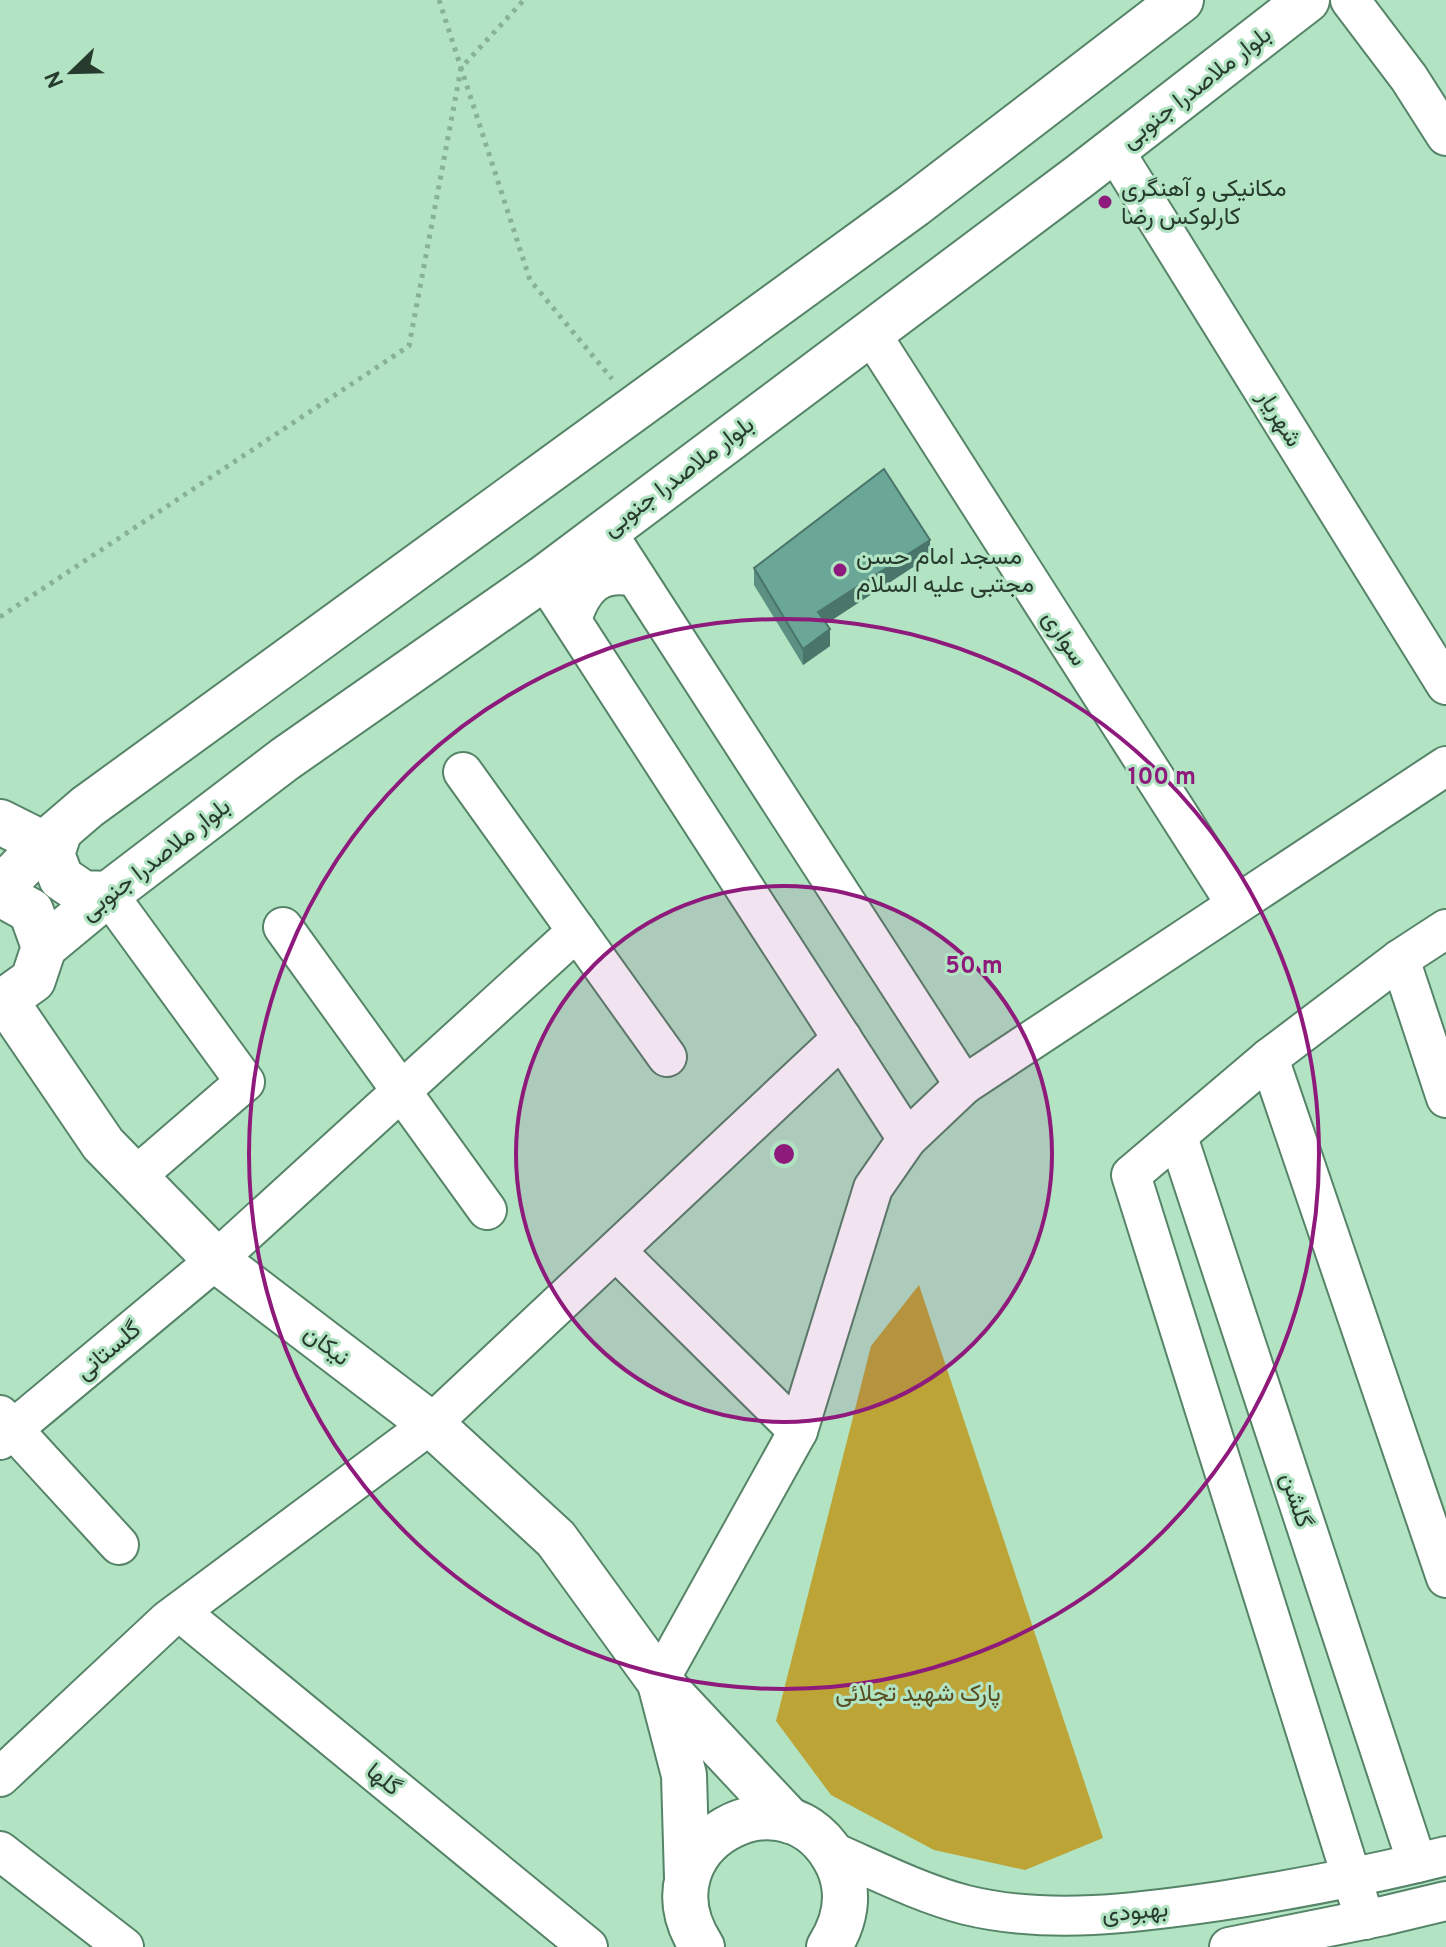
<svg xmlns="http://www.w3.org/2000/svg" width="1446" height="1947" font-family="Overpass,Vazirmatn,sans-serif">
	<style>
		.green { fill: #bca437 }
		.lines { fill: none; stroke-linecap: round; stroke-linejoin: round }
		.minor-casing { stroke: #568468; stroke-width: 42 }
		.major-casing { stroke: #568468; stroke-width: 48 }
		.path { stroke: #88b196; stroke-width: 5; stroke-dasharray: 4 6; stroke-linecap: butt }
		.minor { stroke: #fff; stroke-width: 38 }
		.major { stroke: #fff; stroke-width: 44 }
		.wall { fill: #5b9082 }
		.shaded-wall { fill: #4a756a }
		.building { fill: #6aa797; stroke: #4a756a; stroke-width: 2 }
		.ring { fill: none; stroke: #8e1a7b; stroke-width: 4 }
		.poi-dot { fill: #8e1a7b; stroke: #b2e4c3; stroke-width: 3 }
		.labels { text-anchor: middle; stroke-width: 6; stroke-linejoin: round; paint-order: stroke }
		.street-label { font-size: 24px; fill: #273b2e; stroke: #b2e4c3 }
		.poi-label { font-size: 24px; fill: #273b2e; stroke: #b2e4c3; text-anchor: start }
		.park-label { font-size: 24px; fill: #584d20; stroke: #b2e4c3 }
		.centre { fill: #8e1a7b; stroke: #b2e4c3; stroke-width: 4 }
		.ring-label { font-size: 24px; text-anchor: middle; font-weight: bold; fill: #8e1a7b; stroke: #b2e4c3; stroke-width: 6; stroke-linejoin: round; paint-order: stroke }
	</style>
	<rect width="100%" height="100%" fill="#b2e4c3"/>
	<!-- green -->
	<polygon class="green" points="919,1285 1103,1838 1025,1870 934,1850 831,1795 776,1721 871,1346"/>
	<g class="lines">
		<defs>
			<g id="minor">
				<polyline points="1350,0 1409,78 1446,136"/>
				<polyline points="1114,150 1446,685"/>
				<polyline points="870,332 1235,903"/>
				<polyline points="606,531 964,1085"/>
				<polyline points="544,578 907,1139"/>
				<path d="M 572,620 C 582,587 599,569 635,577"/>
				<polyline points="463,772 667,1057"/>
				<polyline points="108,894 245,1082 135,1177"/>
				<polyline points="283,927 487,1210"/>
				<polyline points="1400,959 1446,1098"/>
				<polyline points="1269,1058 1446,1578"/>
				<polyline points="1178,1137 1417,1863"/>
				<polyline points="616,1251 798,1431"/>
				<polyline points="0,1415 119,1545"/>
				<polyline points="0,1440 216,1260 577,931"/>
				<polyline points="180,1612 588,1947"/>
				<polyline points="659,1681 798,1431 873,1188 907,1139 964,1085 1446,766"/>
				<polyline points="0,1777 168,1620 431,1424 842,1038"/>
				<polyline points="0,1851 124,1947"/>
				<path d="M 831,1851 C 875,1870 920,1893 966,1905 C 1048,1925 1138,1913 1220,1901 C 1296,1889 1371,1875 1446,1856"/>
				<polyline points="1365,1920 1131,1175 1269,1058 1400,959 1446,929"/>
				<polyline points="1229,1947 1383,1916 1446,1901"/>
			</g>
			<g id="major">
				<polyline points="0,822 44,844"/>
				<polyline points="59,833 52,854 61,878 83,893 108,894"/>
				<polyline points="0,889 44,844 87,807 914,205 1181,0"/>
				<polyline points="0,894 31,911 44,947 33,980 5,1000 0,1000"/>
				<polyline points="44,947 108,894 285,759 544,578 1080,176 1307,0"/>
				<polyline points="5,1000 103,1144 216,1260 431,1424 556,1539 659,1681 790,1821"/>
				<polyline points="661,1687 684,1775 687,1878"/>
				<path d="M 702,1947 C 635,1845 788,1761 838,1865 C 851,1894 845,1922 829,1947"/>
			</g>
		</defs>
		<!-- minor casing -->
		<use href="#minor" class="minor-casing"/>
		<!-- major casing -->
		<use href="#major" class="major-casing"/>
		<!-- path -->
		<g class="path">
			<polyline points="439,0 530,280 612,379"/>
			<polyline points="0,617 409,346 461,68 524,0"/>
		</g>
		<!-- minor -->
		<use href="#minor" class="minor"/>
		<!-- major -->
		<use href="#major" class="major"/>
	</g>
	<!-- wall -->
	<polygon class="wall" points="930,556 826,624 830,646 803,665 754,585 754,568"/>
	<!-- shaded-wall -->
	<g class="shaded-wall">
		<polygon points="930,540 930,556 818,629 818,612"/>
		<polygon points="830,629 830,646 803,665 803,649"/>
	</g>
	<!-- building -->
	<polygon class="building" points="884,469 930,540 818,612 830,629 803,649 754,568"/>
	<!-- distance rings -->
	<circle cx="784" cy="1154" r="268" fill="#8e1a7b" fill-opacity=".12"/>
	<g class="ring">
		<circle cx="784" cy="1154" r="268"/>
		<circle cx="784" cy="1154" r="535"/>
	</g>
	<!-- markers -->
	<g class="poi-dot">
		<circle cx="1105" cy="202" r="8"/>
		<circle cx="840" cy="570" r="8"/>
	</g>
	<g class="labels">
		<!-- street labels -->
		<g class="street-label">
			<text transform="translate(1196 87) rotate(-38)" y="8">بلوار ملاصدرا جنوبی</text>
			<text transform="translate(1280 418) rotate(58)" y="8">شهریار</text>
			<text transform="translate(678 476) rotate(-37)" y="8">بلوار ملاصدرا جنوبی</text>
			<text transform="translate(1065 638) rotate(57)" y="8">سواری</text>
			<text transform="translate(155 859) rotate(-38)" y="8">بلوار ملاصدرا جنوبی</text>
			<text transform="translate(327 1345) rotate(37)" y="8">نیکان</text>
			<text transform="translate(108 1350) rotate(-40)" y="8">گلستانی</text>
			<text transform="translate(1297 1500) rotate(72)" y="8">گلشن</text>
			<text transform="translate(384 1779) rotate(39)" y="8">گلها</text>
			<text transform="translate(1135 1911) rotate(-5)" y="8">بهبودی</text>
		</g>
		<!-- poi labels -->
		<g class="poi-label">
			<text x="1121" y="196">مکانیکی و آهنگری<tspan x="1121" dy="28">کارلوکس رضا</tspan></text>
			<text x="856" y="564">مسجد امام حسن<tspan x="856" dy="28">مجتبی علیه السلام</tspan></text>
		</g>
		<!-- park labels -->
		<g class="park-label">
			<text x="918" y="1701">پارک شهید تجلائی</text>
		</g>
	</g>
	<circle cx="784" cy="1154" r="12" class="centre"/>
	<g class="ring-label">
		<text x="1162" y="784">100 m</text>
		<text x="974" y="973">50 m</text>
	</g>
	<!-- north arrow -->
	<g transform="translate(72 72) rotate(247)" stroke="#b2e4c3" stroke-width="6" paint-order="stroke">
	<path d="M0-6L14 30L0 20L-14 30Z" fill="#273b2e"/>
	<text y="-12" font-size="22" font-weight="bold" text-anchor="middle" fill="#273b2e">N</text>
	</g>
</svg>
